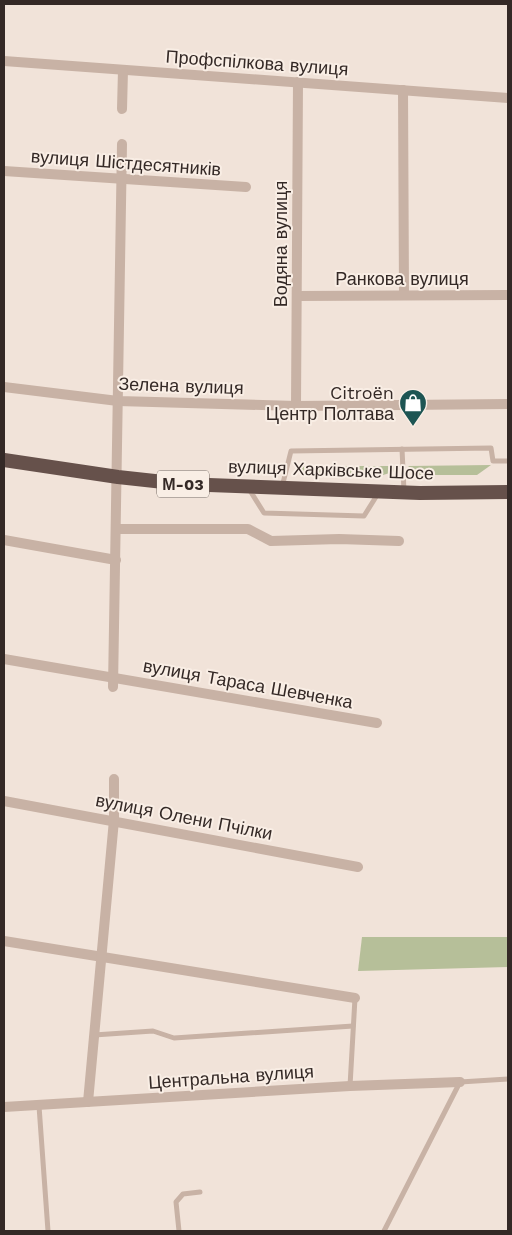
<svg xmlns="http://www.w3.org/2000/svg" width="512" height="1235" font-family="'Work Sans',sans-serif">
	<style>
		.green { fill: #b6bf99 }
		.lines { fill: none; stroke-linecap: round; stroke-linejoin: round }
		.service { stroke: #c8b2a5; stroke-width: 5 }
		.minor { stroke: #c8b2a5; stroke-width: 10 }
		.trunk { stroke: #66514b; stroke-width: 14 }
		.labels { text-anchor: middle; stroke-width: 4; stroke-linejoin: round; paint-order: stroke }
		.shield { fill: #f9eee5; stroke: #6f645f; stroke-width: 1 }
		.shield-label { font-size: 16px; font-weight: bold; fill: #342926 }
		.street-label { font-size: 18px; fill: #342926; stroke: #f9eee5 }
		.poi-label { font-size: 18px; fill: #342926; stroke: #f9eee5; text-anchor: end }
	</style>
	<rect width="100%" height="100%" fill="#f1e3d9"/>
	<!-- green -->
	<g class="green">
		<polygon points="491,465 477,475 419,475 408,466"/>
		<polygon points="295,466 400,466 393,472 383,475 304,476 297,472"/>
		<polygon points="362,937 508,937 508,967 358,971"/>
	</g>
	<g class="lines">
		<!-- service -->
		<g class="service">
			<polyline points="402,449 404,491"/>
			<polyline points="282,487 291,451 491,448 493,461 508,461"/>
			<polyline points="249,489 264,513 364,516 379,492"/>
			<polyline points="94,1035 153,1031 174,1038 353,1026"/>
			<polyline points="350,1086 355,998"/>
			<polyline points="39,1106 48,1231"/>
			<polyline points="179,1231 176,1202 183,1194 200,1192"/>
			<polyline points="384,1231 460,1082 508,1079"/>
		</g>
		<!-- minor -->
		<g class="minor">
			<polyline points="4,61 508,98"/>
			<polyline points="403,90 404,295"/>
			<polyline points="122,109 123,70"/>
			<polyline points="4,171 246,187"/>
			<polyline points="297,296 508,295"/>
			<polyline points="4,387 118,401 296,406 508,404"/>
			<polyline points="296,406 298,82"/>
			<polyline points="117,529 248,529 271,541 339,539 399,541"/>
			<polyline points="4,540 116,560"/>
			<polyline points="4,659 377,723"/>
			<polyline points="113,687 122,144"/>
			<polyline points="4,801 358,867"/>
			<polyline points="4,941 355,998"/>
			<polyline points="88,1102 114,820 114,779"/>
			<polyline points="4,1107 350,1086 460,1082"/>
		</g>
		<!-- trunk -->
		<polyline class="trunk" points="4,460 118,477 182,484 420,493 508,492"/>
	</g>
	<!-- icons -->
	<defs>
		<symbol id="shop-pin" viewBox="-11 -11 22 30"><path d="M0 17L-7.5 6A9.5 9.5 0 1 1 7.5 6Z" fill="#1d5553" stroke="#f9eee5"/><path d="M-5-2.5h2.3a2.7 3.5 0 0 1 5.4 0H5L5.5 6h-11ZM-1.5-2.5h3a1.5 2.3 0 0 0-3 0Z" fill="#fff"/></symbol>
	</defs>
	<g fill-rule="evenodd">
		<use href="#shop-pin" x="397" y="387" width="32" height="43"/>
	</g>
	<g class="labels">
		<!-- shield labels -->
		<rect class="shield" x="157" y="470.5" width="52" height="27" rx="4"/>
		<g class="shield-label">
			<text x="183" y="490">М-03</text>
		</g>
		<!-- street labels -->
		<g class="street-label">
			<text transform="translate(257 63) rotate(4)" y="6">Профспілкова вулиця</text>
			<text transform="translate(126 163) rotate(4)" y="6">вулиця Шістдесятників</text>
			<text transform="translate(281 244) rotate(-90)" y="6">Водяна вулиця</text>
			<text x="402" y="285">Ранкова вулиця</text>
			<text transform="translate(181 386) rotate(2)" y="6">Зелена вулиця</text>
			<text transform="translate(331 470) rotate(2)" y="6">вулиця Харківське Шосе</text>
			<text transform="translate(248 684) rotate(10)" y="6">вулиця Тараса Шевченка</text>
			<text transform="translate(184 817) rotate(11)" y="6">вулиця Олени Пчілки</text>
			<text transform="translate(231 1077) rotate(-4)" y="6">Центральна вулиця</text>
		</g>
		<!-- poi labels -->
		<g class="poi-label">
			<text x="394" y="399">Citroën<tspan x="394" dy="21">Центр Полтава</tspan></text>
		</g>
	</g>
	<!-- border -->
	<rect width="512" height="1235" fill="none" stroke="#342926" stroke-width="10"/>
</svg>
